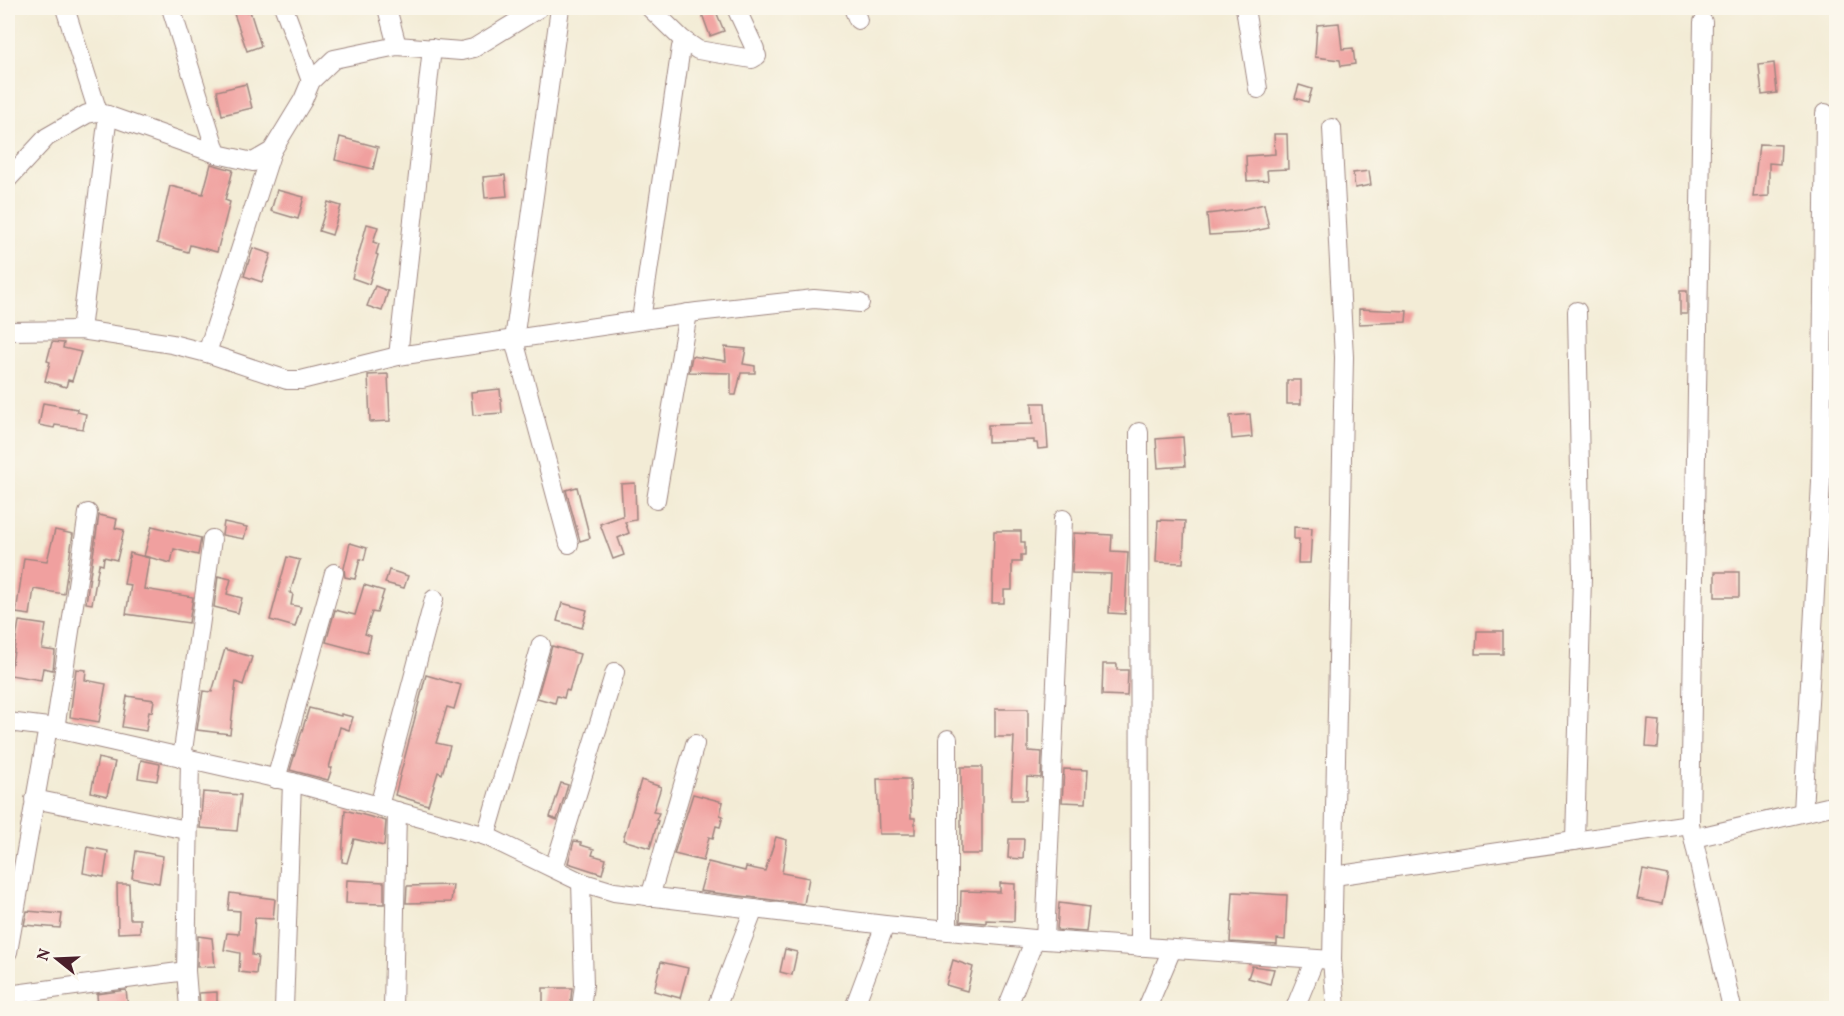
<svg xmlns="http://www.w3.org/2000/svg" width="1844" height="1016" font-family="Vollkorn,serif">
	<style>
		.building { fill: #f0a09f }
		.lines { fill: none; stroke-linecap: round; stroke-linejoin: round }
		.minor-casing { stroke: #9e8680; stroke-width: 20 }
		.minor { stroke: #fff; stroke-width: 18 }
	</style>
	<rect width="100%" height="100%" fill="#fbf7ec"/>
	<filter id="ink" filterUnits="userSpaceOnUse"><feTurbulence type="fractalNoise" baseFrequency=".0167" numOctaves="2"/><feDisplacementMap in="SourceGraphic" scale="12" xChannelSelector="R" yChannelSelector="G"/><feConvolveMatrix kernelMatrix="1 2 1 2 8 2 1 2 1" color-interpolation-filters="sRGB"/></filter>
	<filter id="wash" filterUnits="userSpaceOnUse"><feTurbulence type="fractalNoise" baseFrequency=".008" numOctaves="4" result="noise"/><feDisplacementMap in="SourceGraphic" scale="24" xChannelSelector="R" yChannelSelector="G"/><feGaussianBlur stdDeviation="1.35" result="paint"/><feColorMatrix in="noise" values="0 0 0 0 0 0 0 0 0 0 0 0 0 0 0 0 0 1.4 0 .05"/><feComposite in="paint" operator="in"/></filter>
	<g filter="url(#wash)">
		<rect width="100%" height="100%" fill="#f3ecd6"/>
		<g id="blocks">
			<!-- building -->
			<g class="building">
				<polygon points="232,8 245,8 247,12 250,11 261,46 247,51"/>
				<polygon points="715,9 724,31 710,36 702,14"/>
				<polygon points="1339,23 1342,49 1353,48 1355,64 1341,66 1340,60 1315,57 1317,25"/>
				<polygon points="1774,63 1777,93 1762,95 1759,65"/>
				<polygon points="246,84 252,108 222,115 217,91"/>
				<polygon points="1299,85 1312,89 1308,102 1295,98"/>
				<polygon points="1274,134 1287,134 1288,169 1267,170 1268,180 1247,181 1246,156 1275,154"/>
				<polygon points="340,137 378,147 373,169 335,160"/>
				<polygon points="1759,144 1781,145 1780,164 1769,163 1769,196 1753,197"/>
				<polygon points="211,164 233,170 225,200 230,202 217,252 190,245 188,252 157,243 170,186 203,194"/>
				<polygon points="1369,171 1371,185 1355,188 1353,173"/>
				<polygon points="505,175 507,196 485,198 483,177"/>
				<polygon points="277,190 304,197 298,219 271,211"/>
				<polygon points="328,202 341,206 332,235 319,231"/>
				<polygon points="1264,204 1269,228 1245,233 1209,235 1207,214 1240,210"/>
				<polygon points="367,224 378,227 373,242 379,244 376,254 378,255 369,284 352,278"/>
				<polygon points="253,248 271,254 262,282 244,276"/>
				<polygon points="375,286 388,291 382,311 367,306"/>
				<rect x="1680" y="291" width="7" height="23"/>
				<polygon points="1359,309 1407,311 1406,322 1359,324"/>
				<polygon points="52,342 64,343 63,348 81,352 72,381 68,380 66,387 45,381 50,362 47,361"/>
				<polygon points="725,347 746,349 743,364 755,366 755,373 741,373 736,395 731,395 731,373 689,372 692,356 726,361"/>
				<polygon points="388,374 390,421 370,422 368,375"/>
				<rect x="1287" y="380" width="14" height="24"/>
				<polygon points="500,389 502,413 473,415 471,392"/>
				<polygon points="43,403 77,409 77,412 86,414 83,429 55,425 54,428 39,425"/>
				<polygon points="1032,403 1045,403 1048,448 1038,449 1037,443 1034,443 1034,440 988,442 988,425 1033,424"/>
				<polygon points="1250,414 1252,437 1232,439 1230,416"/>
				<polygon points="1183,437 1185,466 1158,468 1156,439"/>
				<polygon points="635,483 636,520 625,522 629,533 618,538 624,555 613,559 600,524 622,516 623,518 621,484"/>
				<polygon points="577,487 590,538 580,541 566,490"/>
				<polygon points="99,515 117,519 115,528 124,530 117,560 104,557 103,565 99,564 92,604 86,603"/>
				<polygon points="1158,520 1185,521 1183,563 1156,562"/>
				<polygon points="224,522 247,527 244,539 222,535"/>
				<polygon points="152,526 201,538 198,555 174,549 171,563 144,556"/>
				<polygon points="1294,527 1312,528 1310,563 1298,563 1299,539 1294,539"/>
				<polygon points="55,530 73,534 64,594 34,589 30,615 16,613 24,558 47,561"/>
				<polygon points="994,531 1021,531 1021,542 1025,542 1025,555 1021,555 1021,562 1012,562 1012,590 1004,590 1004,603 992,603"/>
				<polygon points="1074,533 1112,535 1111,551 1128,552 1125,614 1109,613 1111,574 1072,573"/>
				<polygon points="350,543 367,548 364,560 360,559 355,579 345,577 344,568"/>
				<polygon points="130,553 149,558 144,589 193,597 189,623 126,614 131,585 124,584"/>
				<polygon points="287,557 300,560 290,593 293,594 291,605 301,607 295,627 270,620"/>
				<polygon points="389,570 408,576 404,588 385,583"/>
				<rect x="1715" y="572" width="24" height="25"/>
				<polygon points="218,576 231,579 227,594 242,598 238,613 214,607"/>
				<polygon points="364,585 384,591 377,613 372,612 365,634 371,636 367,653 326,642 335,610 355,615"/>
				<polygon points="562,603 587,610 582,628 557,621"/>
				<polygon points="19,621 46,625 42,649 55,651 53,670 43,668 41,680 10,675"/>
				<polygon points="1477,631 1503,631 1503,654 1476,654"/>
				<polygon points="552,646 580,654 569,691 566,690 564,698 557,696 555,703 537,698"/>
				<polygon points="225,649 252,657 243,685 236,682 230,734 197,730 203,691 212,692"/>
				<polygon points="1103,664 1117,664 1117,670 1128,670 1127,696 1102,695"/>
				<polygon points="76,669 86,670 85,680 106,684 99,722 70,717"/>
				<polygon points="426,675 461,685 454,709 447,707 436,743 450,746 442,774 438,772 428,805 395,795"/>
				<polygon points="127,696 154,700 152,712 149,711 146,731 122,727"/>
				<polygon points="309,708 341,716 341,714 353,717 349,730 340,727 329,768 332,768 328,780 290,770"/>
				<polygon points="995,709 1028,709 1028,751 1042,752 1041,778 1027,777 1026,800 1011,800 1014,737 995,737"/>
				<polygon points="1648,720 1660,721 1658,748 1646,747"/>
				<polygon points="98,758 115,762 107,796 91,792"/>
				<polygon points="141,760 160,764 157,781 138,778"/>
				<rect x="961" y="767" width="21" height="87"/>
				<polygon points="1064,769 1088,770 1086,803 1062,802"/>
				<polygon points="877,779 910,779 911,818 915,818 915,834 879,834"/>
				<polygon points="641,780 661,787 653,812 659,813 656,820 658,821 650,848 623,840"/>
				<polygon points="561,783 568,785 557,820 550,817"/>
				<polygon points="203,792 241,795 237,831 200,828"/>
				<polygon points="693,794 723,802 720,815 723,816 720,827 716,826 713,838 709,837 703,861 674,854"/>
				<polygon points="345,810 386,821 384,846 354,839 347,863 342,862"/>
				<polygon points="776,837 787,840 782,873 809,878 804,904 700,891 708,862 745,871 746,867 765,871"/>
				<polygon points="1009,839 1024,839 1023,859 1008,858"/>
				<polygon points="574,841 581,842 581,845 594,849 592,855 606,859 602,874 568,863"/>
				<polygon points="87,847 108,851 104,877 83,873"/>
				<polygon points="136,851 163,856 159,883 132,878"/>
				<polygon points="1643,870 1668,875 1662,904 1637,899"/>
				<polygon points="347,880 384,882 384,904 346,903"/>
				<polygon points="1000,883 1015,884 1014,921 986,920 986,923 960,921 961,891 1000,892"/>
				<polygon points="117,884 129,884 130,919 140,919 140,932 118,933"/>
				<polygon points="453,885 451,902 406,903 407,886"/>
				<polygon points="1233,892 1287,895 1285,940 1277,939 1277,945 1230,942"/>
				<polygon points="230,893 275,899 273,919 255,918 252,955 258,956 256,974 239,972 240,953 224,950 227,933 239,934 240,911 228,910"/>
				<polygon points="1059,903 1089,907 1086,932 1057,930"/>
				<polygon points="27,911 62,914 60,928 24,925"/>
				<polygon points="198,936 212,938 215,966 197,967"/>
				<polygon points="785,949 797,952 792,975 780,972"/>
				<polygon points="953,960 973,967 967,991 946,985"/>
				<polygon points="661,962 688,968 680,998 654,991"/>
				<polygon points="1252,966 1274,969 1270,984 1248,978"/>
				<polygon points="543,988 572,988 570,1008 556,1006 556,1008 543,1008"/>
				<polygon points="126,990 128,1008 98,1008 97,994"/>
				<polygon points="217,992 217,1004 200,1006 199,993"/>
			</g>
		</g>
	</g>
	<g filter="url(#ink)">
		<use href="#blocks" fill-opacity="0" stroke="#9e8680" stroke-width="1.5"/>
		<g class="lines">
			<defs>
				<g id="minor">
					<polyline points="65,8 98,112"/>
					<polyline points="171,8 217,154"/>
					<polyline points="284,8 311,81"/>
					<polyline points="387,8 397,46"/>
					<polyline points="560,8 514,340 569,544"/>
					<polyline points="650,8 682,39 698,50 752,59 757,56"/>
					<polyline points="736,8 755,49"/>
					<polyline points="853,8 858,20"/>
					<polyline points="1245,8 1258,89"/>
					<polyline points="1703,22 1690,824 1732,1008"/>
					<polyline points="1332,128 1344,357 1332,960 1336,1008"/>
					<polyline points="8,179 47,137 87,114 98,112 217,154 253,162 272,151 303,100 311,81 334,59 397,46 461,51 474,48 539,8"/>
					<polyline points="641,320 681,47"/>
					<polyline points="81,330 108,115"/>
					<polyline points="8,331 81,330 172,344 207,353 287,380 301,380 398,356 697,312 814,299 860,303"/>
					<polyline points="207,353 272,151"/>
					<polyline points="398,356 432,48"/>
					<polyline points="1139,432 1140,947"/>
					<polyline points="656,500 688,313"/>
					<polyline points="8,722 48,727 292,782 486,836 581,882 614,892 885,925 1045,940 1332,960"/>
					<polyline points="55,729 88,513"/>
					<polyline points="182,758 212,539"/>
					<polyline points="276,779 334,573"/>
					<polyline points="34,799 187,830"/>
					<polyline points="379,806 434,599"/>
					<polyline points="1803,812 1821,482 1825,113"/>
					<polyline points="486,836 541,645"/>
					<polyline points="1694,838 1836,805"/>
					<polyline points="1575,841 1582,577 1577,311"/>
					<polyline points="554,868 615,672"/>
					<polyline points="1334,876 1690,824"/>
					<polyline points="650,897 695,744"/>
					<polyline points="948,931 948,739"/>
					<polyline points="1045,940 1063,519"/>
					<polyline points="8,952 48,727"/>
					<polyline points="8,995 186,971"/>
					<polyline points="189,1008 186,971 190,759"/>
					<polyline points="284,1008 292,782"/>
					<polyline points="393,1008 397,811"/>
					<polyline points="581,1008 584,985 581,882"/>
					<polyline points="716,1008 754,909"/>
					<polyline points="854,1008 885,925"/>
					<polyline points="1007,1008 1035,939"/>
					<polyline points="1147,1008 1172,949"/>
					<polyline points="1295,1008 1315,959"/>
				</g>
			</defs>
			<!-- minor casing -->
			<use href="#minor" class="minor-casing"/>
			<!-- minor -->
			<use href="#minor" class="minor"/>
		</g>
	</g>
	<!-- margin -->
	<rect width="1844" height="1016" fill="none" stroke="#fbf7ec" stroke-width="30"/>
	<!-- north arrow -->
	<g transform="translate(57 959) rotate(288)" stroke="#fbf7ec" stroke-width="4.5" paint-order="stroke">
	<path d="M0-4.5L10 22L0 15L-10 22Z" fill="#4a1f2b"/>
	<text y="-9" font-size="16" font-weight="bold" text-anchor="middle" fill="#4a1f2b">N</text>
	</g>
</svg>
